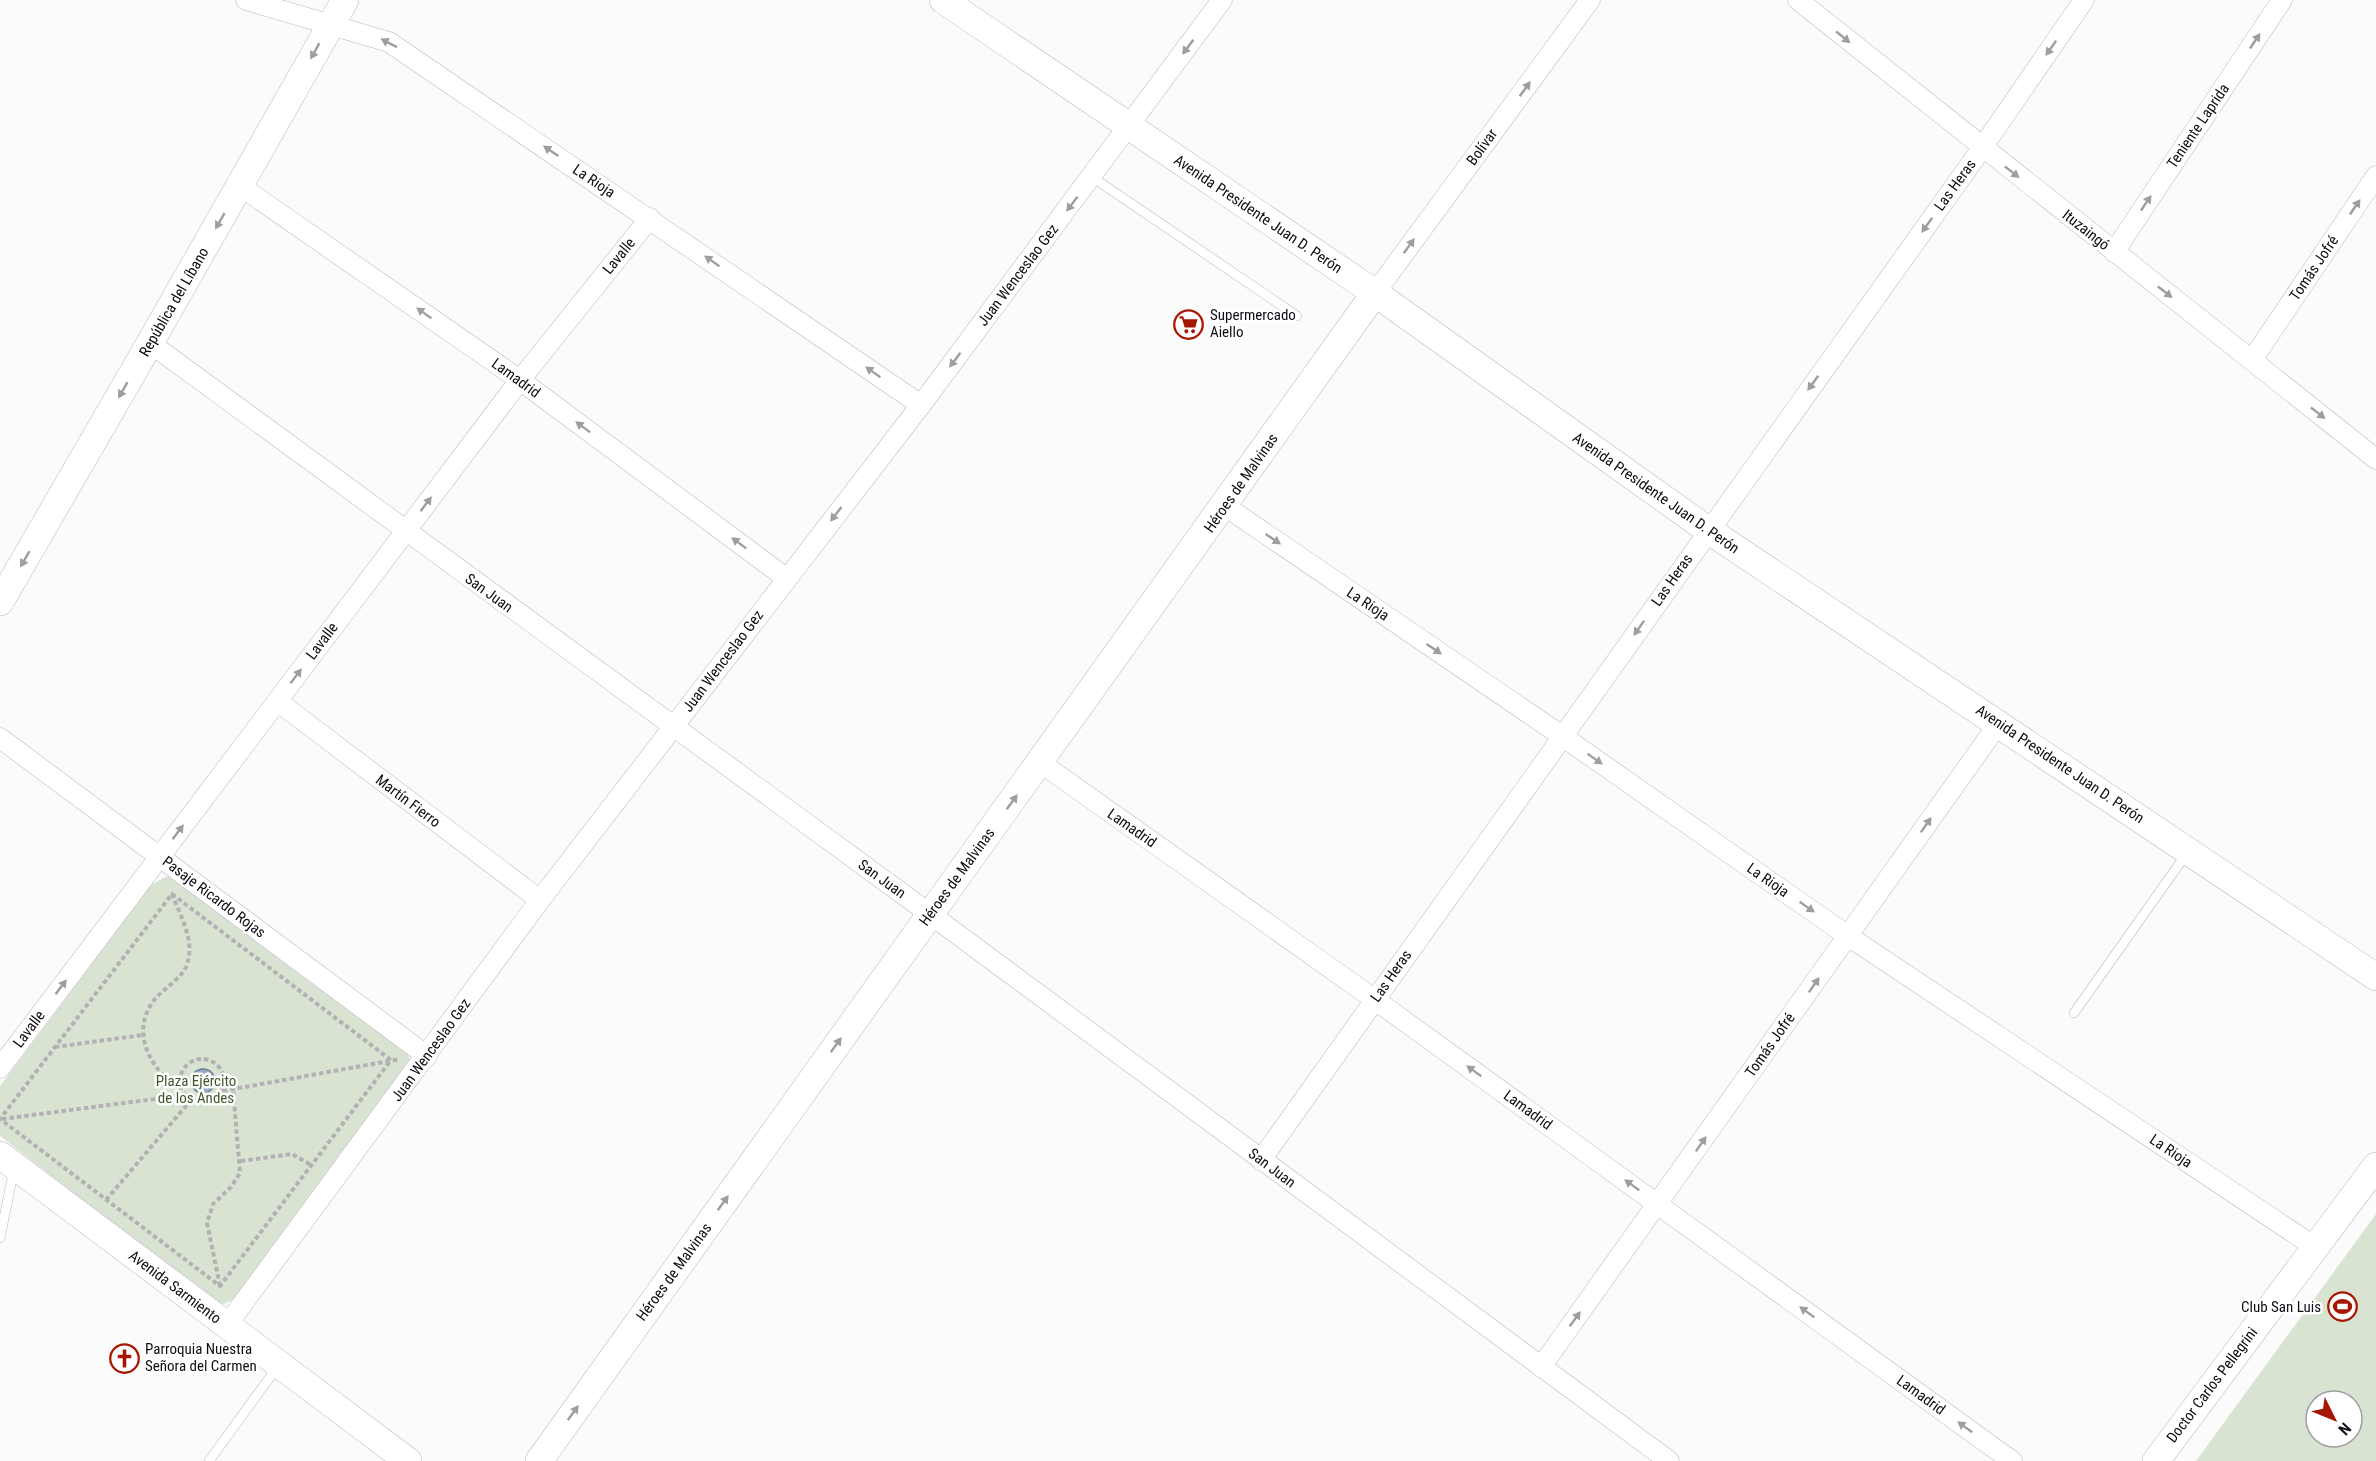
<svg xmlns="http://www.w3.org/2000/svg" width="2376" height="1461" font-family="'Roboto Condensed',sans-serif">
	<style>
		.green { fill: #d9e3d2; fill-rule: evenodd }
		.water { fill: #96afc4; stroke: #6e7e8f; stroke-width: 1.5 }
		.lines { fill: none; stroke-linecap: round; stroke-linejoin: round }
		.service-casing { stroke: #c3b1cb; stroke-width: 10 }
		.minor-casing { stroke: #c3b1cb; stroke-width: 21 }
		.secondary-casing { stroke: #c3b1cb; stroke-width: 28 }
		.path { stroke: #b3b1b4; stroke-width: 4; stroke-dasharray: 4.5 3; stroke-linecap: butt }
		.service { stroke: #fff; stroke-width: 9 }
		.minor { stroke: #fff; stroke-width: 20 }
		.secondary { stroke: #fff; stroke-width: 27 }
		.oneway { fill: #a09da1 }
		.labels { text-anchor: middle; stroke-width: 5; stroke-linejoin: round; paint-order: stroke }
		.street-label { font-size: 15px; fill: #110b14; stroke: #fff }
		.poi-label { font-size: 15px; fill: #110b14; stroke: #fff; text-anchor: start }
		.park-label { font-size: 15px; fill: #3f572d; stroke: #fff }
	</style>
	<rect width="100%" height="100%" fill="#fbfbfb"/>
	<!-- green -->
	<g class="green">
		<polygon points="165,877 171,877 408,1054 411,1062 234,1300 223,1304 214,1302 0,1136 0,1086 151,885"/>
		<path d="M 2376,1214 L 2376,1461 L 2196,1461 ZM 2316,1401 L 2352,1401 L 2352,1437 L 2316,1437 Z"/>
	</g>
	<!-- water -->
	<circle class="water" cx="203" cy="1081" r="12"/>
	<g class="lines">
		<defs>
			<g id="service">
				<polyline points="1092,177 1297,316"/>
				<polyline points="2074,1013 2187,853"/>
				<polyline points="0,1238 14,1169"/>
				<polyline points="209,1461 278,1366"/>
			</g>
			<g id="minor">
				<polyline points="246,0 389,42 921,405"/>
				<polyline points="1798,0 2376,459"/>
				<polyline points="240,186 520,380 786,578"/>
				<polyline points="2114,252 2282,0"/>
				<polyline points="1375,293 1590,0"/>
				<polyline points="150,343 930,914 1669,1461"/>
				<polyline points="2252,360 2376,176"/>
				<polyline points="1225,506 1562,736 1848,936 2315,1247"/>
				<polyline points="277,701 540,900"/>
				<polyline points="0,738 427,1056"/>
				<polyline points="1041,763 1374,999 2012,1461"/>
				<polyline points="0,1068 520,380 650,218"/>
				<polyline points="1261,1160 1982,148 2084,0"/>
				<polyline points="227,1325 540,900 921,405 1222,0"/>
				<polyline points="1541,1367 1999,723"/>
			</g>
			<g id="secondary">
				<polyline points="943,0 1375,293 1708,530 2376,977"/>
				<polyline points="0,602 150,343 345,0"/>
				<polyline points="0,1155 408,1461"/>
				<polyline points="539,1461 1375,293"/>
				<polyline points="2156,1461 2376,1166"/>
			</g>
		</defs>
		<!-- service casing -->
		<use href="#service" class="service-casing"/>
		<!-- minor casing -->
		<use href="#minor" class="minor-casing"/>
		<!-- secondary casing -->
		<use href="#secondary" class="secondary-casing"/>
		<!-- path -->
		<g class="path">
			<polygon points="172,894 391,1060 220,1286 0,1119"/>
			<path d="M 172,894 C 180,915 194,939 188,961 C 185,977 165,987 155,999 C 129,1031 150,1071 181,1089"/>
			<polyline points="55,1047 143,1035"/>
			<circle cx="202" cy="1081" r="22"/>
			<polyline points="223,1091 400,1059"/>
			<polyline points="2,1119 185,1095"/>
			<polyline points="241,1161 292,1154 311,1165"/>
			<polyline points="106,1200 191,1100"/>
			<polyline points="220,1286 207,1223 213,1204 231,1187 240,1173 233,1088"/>
		</g>
		<!-- service -->
		<use href="#service" class="service"/>
		<!-- minor -->
		<use href="#minor" class="minor"/>
		<!-- secondary -->
		<use href="#secondary" class="secondary"/>
	</g>
	<!-- one-way arrows -->
	<defs><path id="oneway-solid" d="M-6-.8H1V-3.2L6.5 0L1 3.2V.8H-6Z" transform="scale(1.5)"/></defs>
	<g class="oneway">
		<use href="#oneway-solid" transform="translate(1843 37) rotate(39)"/>
		<use href="#oneway-solid" transform="translate(2255 41) rotate(-56)"/>
		<use href="#oneway-solid" transform="translate(389 43) rotate(-153)"/>
		<use href="#oneway-solid" transform="translate(1188 47) rotate(127)"/>
		<use href="#oneway-solid" transform="translate(2051 48) rotate(125)"/>
		<use href="#oneway-solid" transform="translate(315 51) rotate(119)"/>
		<use href="#oneway-solid" transform="translate(1525 89) rotate(-54)"/>
		<use href="#oneway-solid" transform="translate(551 151) rotate(-146)"/>
		<use href="#oneway-solid" transform="translate(2012 172) rotate(38)"/>
		<use href="#oneway-solid" transform="translate(2146 203) rotate(-56)"/>
		<use href="#oneway-solid" transform="translate(1072 204) rotate(127)"/>
		<use href="#oneway-solid" transform="translate(2355 207) rotate(-56)"/>
		<use href="#oneway-solid" transform="translate(220 221) rotate(120)"/>
		<use href="#oneway-solid" transform="translate(1927 225) rotate(126)"/>
		<use href="#oneway-solid" transform="translate(1409 246) rotate(-54)"/>
		<use href="#oneway-solid" transform="translate(712 261) rotate(-145)"/>
		<use href="#oneway-solid" transform="translate(2165 292) rotate(38)"/>
		<use href="#oneway-solid" transform="translate(424 313) rotate(-145)"/>
		<use href="#oneway-solid" transform="translate(955 360) rotate(127)"/>
		<use href="#oneway-solid" transform="translate(873 372) rotate(-145)"/>
		<use href="#oneway-solid" transform="translate(1813 383) rotate(126)"/>
		<use href="#oneway-solid" transform="translate(123 390) rotate(120)"/>
		<use href="#oneway-solid" transform="translate(2318 413) rotate(38)"/>
		<use href="#oneway-solid" transform="translate(583 427) rotate(-143)"/>
		<use href="#oneway-solid" transform="translate(426 504) rotate(-53)"/>
		<use href="#oneway-solid" transform="translate(836 514) rotate(128)"/>
		<use href="#oneway-solid" transform="translate(1273 539) rotate(34)"/>
		<use href="#oneway-solid" transform="translate(739 543) rotate(-143)"/>
		<use href="#oneway-solid" transform="translate(25 559) rotate(120)"/>
		<use href="#oneway-solid" transform="translate(1639 628) rotate(125)"/>
		<use href="#oneway-solid" transform="translate(1434 649) rotate(34)"/>
		<use href="#oneway-solid" transform="translate(296 676) rotate(-53)"/>
		<use href="#oneway-solid" transform="translate(1595 759) rotate(35)"/>
		<use href="#oneway-solid" transform="translate(1012 802) rotate(-54)"/>
		<use href="#oneway-solid" transform="translate(1926 825) rotate(-55)"/>
		<use href="#oneway-solid" transform="translate(178 832) rotate(-53)"/>
		<use href="#oneway-solid" transform="translate(1807 907) rotate(35)"/>
		<use href="#oneway-solid" transform="translate(1814 985) rotate(-55)"/>
		<use href="#oneway-solid" transform="translate(61 987) rotate(-53)"/>
		<use href="#oneway-solid" transform="translate(836 1045) rotate(-54)"/>
		<use href="#oneway-solid" transform="translate(1474 1071) rotate(-144)"/>
		<use href="#oneway-solid" transform="translate(1701 1144) rotate(-55)"/>
		<use href="#oneway-solid" transform="translate(1632 1185) rotate(-144)"/>
		<use href="#oneway-solid" transform="translate(723 1203) rotate(-54)"/>
		<use href="#oneway-solid" transform="translate(1807 1312) rotate(-144)"/>
		<use href="#oneway-solid" transform="translate(1575 1319) rotate(-54)"/>
		<use href="#oneway-solid" transform="translate(573 1413) rotate(-54)"/>
		<use href="#oneway-solid" transform="translate(1965 1427) rotate(-144)"/>
	</g>
	<!-- icons -->
	<defs>
		<symbol id="supermarket-ring" viewBox="-11 -11 22 22"><circle r="9.5" fill="#fff" stroke="#a71601" stroke-width="1.5"/><path d="M-6-5.5h2.5l.6 2H6L4.5 2H-2.5L-4.4-4H-6ZM-1.5 3.2a1.3 1.3 0 1 0 .1 0ZM3 3.2a1.3 1.3 0 1 0 .1 0Z" fill="#a71601"/></symbol>
		<symbol id="stadium-ring" viewBox="-11 -11 22 22"><circle r="9.5" fill="#fff" stroke="#a71601" stroke-width="1.5"/><path d="M0-5a6.5 5 0 1 0 0 10a6.5 5 0 1 0 0-10ZM-3.5-1.8h7v3.6h-7Z" fill="#a71601"/></symbol>
		<symbol id="church-ring" viewBox="-11 -11 22 22"><circle r="9.5" fill="#fff" stroke="#a71601" stroke-width="1.5"/><path d="M-1.2-6h2.4v3.5h3.3v2.4h-3.3V6h-2.4V-.1h-3.3v-2.4h3.3Z" fill="#a71601"/></symbol>
	</defs>
	<g fill-rule="evenodd">
		<use href="#supermarket-ring" x="1172" y="308" width="33" height="33"/>
		<use href="#stadium-ring" x="2326" y="1290" width="33" height="33"/>
		<use href="#church-ring" x="108" y="1342" width="33" height="33"/>
	</g>
	<g class="labels">
		<!-- street labels -->
		<g class="street-label">
			<text transform="translate(2198 126) rotate(-56)" y="5">Teniente Laprida</text>
			<text transform="translate(1482 147) rotate(-54)" y="5">Bolívar</text>
			<text transform="translate(594 181) rotate(34)" y="5">La Rioja</text>
			<text transform="translate(1955 185) rotate(-54)" y="5">Las Heras</text>
			<text transform="translate(1258 214) rotate(34)" y="5">Avenida Presidente Juan D. Perón</text>
			<text transform="translate(2086 230) rotate(38)" y="5">Ituzaingó</text>
			<text transform="translate(619 256) rotate(-51)" y="5">Lavalle</text>
			<text transform="translate(2314 268) rotate(-56)" y="5">Tomás Jofré</text>
			<text transform="translate(1018 275) rotate(-53)" y="5">Juan Wenceslao Gez</text>
			<text transform="translate(174 302) rotate(-60)" y="5">República del Líbano</text>
			<text transform="translate(516 378) rotate(36)" y="5">Lamadrid</text>
			<text transform="translate(1241 483) rotate(-55)" y="5">Héroes de Malvinas</text>
			<text transform="translate(1656 493) rotate(35)" y="5">Avenida Presidente Juan D. Perón</text>
			<text transform="translate(1672 580) rotate(-55)" y="5">Las Heras</text>
			<text transform="translate(489 593) rotate(36)" y="5">San Juan</text>
			<text transform="translate(1368 604) rotate(34)" y="5">La Rioja</text>
			<text transform="translate(322 641) rotate(-53)" y="5">Lavalle</text>
			<text transform="translate(723 661) rotate(-53)" y="5">Juan Wenceslao Gez</text>
			<text transform="translate(2060 764) rotate(34)" y="5">Avenida Presidente Juan D. Perón</text>
			<text transform="translate(408 801) rotate(37)" y="5">Martín Fierro</text>
			<text transform="translate(1132 828) rotate(35)" y="5">Lamadrid</text>
			<text transform="translate(957 877) rotate(-54)" y="5">Héroes de Malvinas</text>
			<text transform="translate(882 879) rotate(36)" y="5">San Juan</text>
			<text transform="translate(1768 880) rotate(35)" y="5">La Rioja</text>
			<text transform="translate(214 897) rotate(37)" y="5">Pasaje Ricardo Rojas</text>
			<text transform="translate(1391 976) rotate(-55)" y="5">Las Heras</text>
			<text transform="translate(29 1029) rotate(-53)" y="5">Lavalle</text>
			<text transform="translate(1770 1045) rotate(-55)" y="5">Tomás Jofré</text>
			<text transform="translate(431 1050) rotate(-54)" y="5">Juan Wenceslao Gez</text>
			<text transform="translate(1528 1110) rotate(36)" y="5">Lamadrid</text>
			<text transform="translate(2171 1151) rotate(34)" y="5">La Rioja</text>
			<text transform="translate(1272 1168) rotate(37)" y="5">San Juan</text>
			<text transform="translate(674 1272) rotate(-54)" y="5">Héroes de Malvinas</text>
			<text transform="translate(175 1287) rotate(37)" y="5">Avenida Sarmiento</text>
			<text transform="translate(2212 1385) rotate(-53)" y="5">Doctor Carlos Pellegrini</text>
			<text transform="translate(1921 1395) rotate(36)" y="5">Lamadrid</text>
		</g>
		<!-- poi labels -->
		<g class="poi-label">
			<text x="1210" y="320">Supermercado<tspan x="1210" dy="17">Aiello</tspan></text>
			<text x="2321" y="1312" text-anchor="end">Club San Luis</text>
			<text x="145" y="1354">Parroquia Nuestra<tspan x="145" dy="17">Señora del Carmen</tspan></text>
		</g>
		<!-- park labels -->
		<g class="park-label">
			<text x="196" y="1086">Plaza Ejército<tspan x="196" dy="17">de los Andes</tspan></text>
		</g>
	</g>
	<!-- north arrow -->
	<g transform="translate(2334 1419) rotate(133)"><circle r="28" fill="#ffffff" stroke="#a09da1" stroke-width="1.5"/>
	<path d="M0-4.5L10 22L0 15L-10 22Z" fill="#a71601"/>
	<text y="-9" font-size="16" font-weight="bold" text-anchor="middle" fill="#110b14">N</text>
	</g>
</svg>
